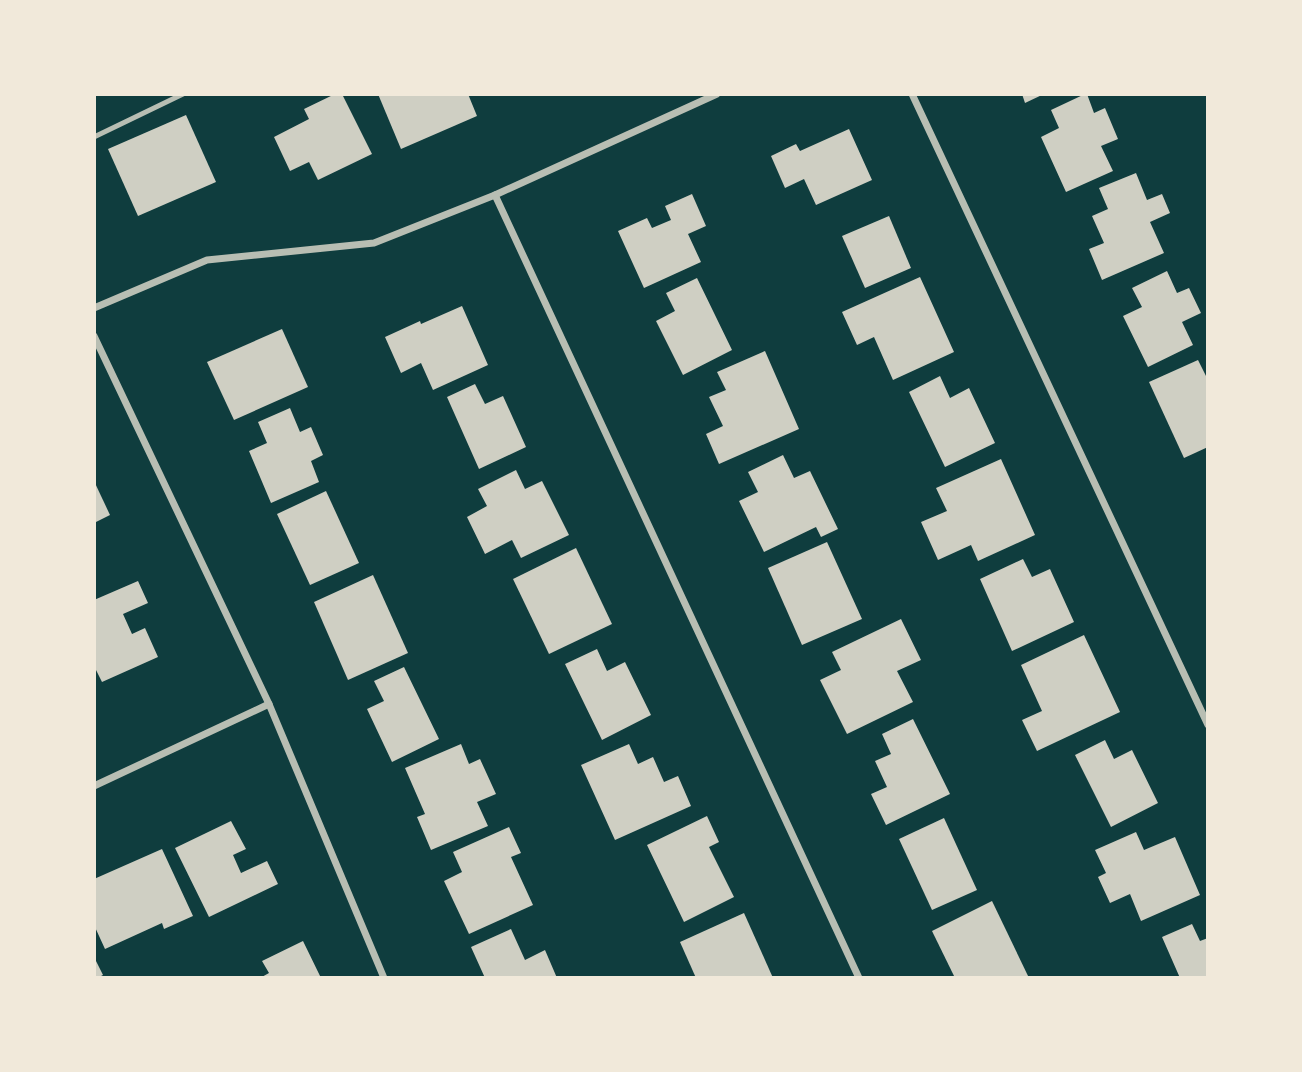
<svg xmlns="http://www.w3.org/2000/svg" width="1302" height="1072" font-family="Cabin,sans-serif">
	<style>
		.building { fill: #cfcfc3 }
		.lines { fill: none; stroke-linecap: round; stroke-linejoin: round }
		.service { stroke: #b8beb3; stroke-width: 5 }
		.minor { stroke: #b8beb3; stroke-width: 7 }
	</style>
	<rect width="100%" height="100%" fill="#0f3d3e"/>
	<!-- building -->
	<g class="building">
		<polygon points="335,94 342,94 372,154 318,180 309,162 290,171 274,137 309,119 304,109"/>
		<polygon points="378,94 468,94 477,116 401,149"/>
		<polygon points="1022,94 1044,94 1025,103"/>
		<polygon points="1085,94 1087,94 1094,113 1105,108 1118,139 1101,146 1113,171 1066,192 1041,137 1059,128 1051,110"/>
		<polygon points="186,115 216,182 138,216 108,149"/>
		<polygon points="849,129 872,180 816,205 804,179 785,188 771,156 796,144 800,151"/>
		<polygon points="1136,173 1147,200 1162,194 1170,213 1150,222 1164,253 1102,280 1089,249 1104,243 1092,216 1108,209 1099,188"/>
		<polygon points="692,194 706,226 688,234 701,262 644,288 618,231 647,218 652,228 671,220 665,206"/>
		<polygon points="889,216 911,268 865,288 842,236"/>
		<polygon points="1167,271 1177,293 1189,288 1201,313 1182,322 1193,345 1148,367 1123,316 1142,307 1132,288"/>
		<polygon points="920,277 954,352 893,380 874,337 857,345 842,312"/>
		<polygon points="697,278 732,350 683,375 656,321 675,311 666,293"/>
		<polygon points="462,306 488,365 433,390 421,363 401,373 385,337 420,321 421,324"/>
		<polygon points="282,329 308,387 234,420 207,362"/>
		<polygon points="765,351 799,429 719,464 706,434 723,426 709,397 726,390 717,372"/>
		<polygon points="1198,360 1208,380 1208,447 1184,458 1149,382"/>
		<polygon points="940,376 950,398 969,388 995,443 945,467 909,392"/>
		<polygon points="475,384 485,404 503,396 526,447 479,469 447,397"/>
		<polygon points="290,408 300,432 311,427 323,455 311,461 319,482 271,503 249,451 267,443 258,422"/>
		<polygon points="783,455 794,478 810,471 838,529 821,537 816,527 764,552 739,501 758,492 748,472"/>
		<polygon points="1001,459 1035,535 978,561 971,545 938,560 921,522 947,511 936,488"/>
		<polygon points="516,470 525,489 542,481 569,535 521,558 512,540 485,554 467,517 487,506 478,489"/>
		<polygon points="94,481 110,515 94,523"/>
		<polygon points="326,491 359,563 310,585 277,514"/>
		<polygon points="827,542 862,619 802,645 768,568"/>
		<polygon points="576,548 612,624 549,654 513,579"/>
		<polygon points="1023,559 1032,577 1050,569 1074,622 1012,651 980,579"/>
		<polygon points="373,575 408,653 348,680 314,602"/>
		<polygon points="138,581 148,603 123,614 132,634 145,628 158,657 102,682 94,666 94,600"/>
		<polygon points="901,619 921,660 897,671 913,702 847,734 820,680 841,670 832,652"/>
		<polygon points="1084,635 1120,712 1037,751 1022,720 1042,711 1021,665"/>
		<polygon points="597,649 607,671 625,662 651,715 602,740 565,664"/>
		<polygon points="404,667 439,739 392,762 367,709 384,701 374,681"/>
		<polygon points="913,719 950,794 886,825 871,794 887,787 875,761 891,754 882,734"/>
		<polygon points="1105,740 1114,759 1132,750 1158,803 1111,827 1075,755"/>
		<polygon points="461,744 469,764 480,759 496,794 477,802 488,826 431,850 417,817 425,814 405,768"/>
		<polygon points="629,744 638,764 653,757 664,782 678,776 691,806 615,840 581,765"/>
		<polygon points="707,816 719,842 709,847 734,897 684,922 647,845"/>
		<polygon points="944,818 977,890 932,910 899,839"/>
		<polygon points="231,821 246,849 233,855 241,873 267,861 278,884 209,917 175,848"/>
		<polygon points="509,827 521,853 511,857 533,905 469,934 444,881 462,872 453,852"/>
		<polygon points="1136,832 1144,850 1175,837 1200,895 1141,921 1130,894 1110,903 1098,877 1106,873 1095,850"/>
		<polygon points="162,849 193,916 164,929 162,923 105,949 94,925 94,879"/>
		<polygon points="992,901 1029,978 955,978 932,931"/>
		<polygon points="744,913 773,978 696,978 680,942"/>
		<polygon points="1192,924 1200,941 1208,938 1208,978 1180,978 1162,937"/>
		<polygon points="511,929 525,960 545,950 557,978 485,978 471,947"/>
		<polygon points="303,941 321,978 260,978 269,973 262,961"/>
		<polygon points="94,957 103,975 97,978 94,978"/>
	</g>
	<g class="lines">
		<!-- service -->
		<polyline class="service" points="94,137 183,94"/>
		<!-- minor -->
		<g class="minor">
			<polyline points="912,94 1208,725"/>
			<polyline points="495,195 859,978"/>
			<polyline points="94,308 207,260 374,243 495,195 717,94"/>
			<polyline points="94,336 269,704 384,978"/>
			<polyline points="94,786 269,704"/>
		</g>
	</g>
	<!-- border -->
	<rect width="1302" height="1072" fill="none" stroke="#f1e9da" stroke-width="192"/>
</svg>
